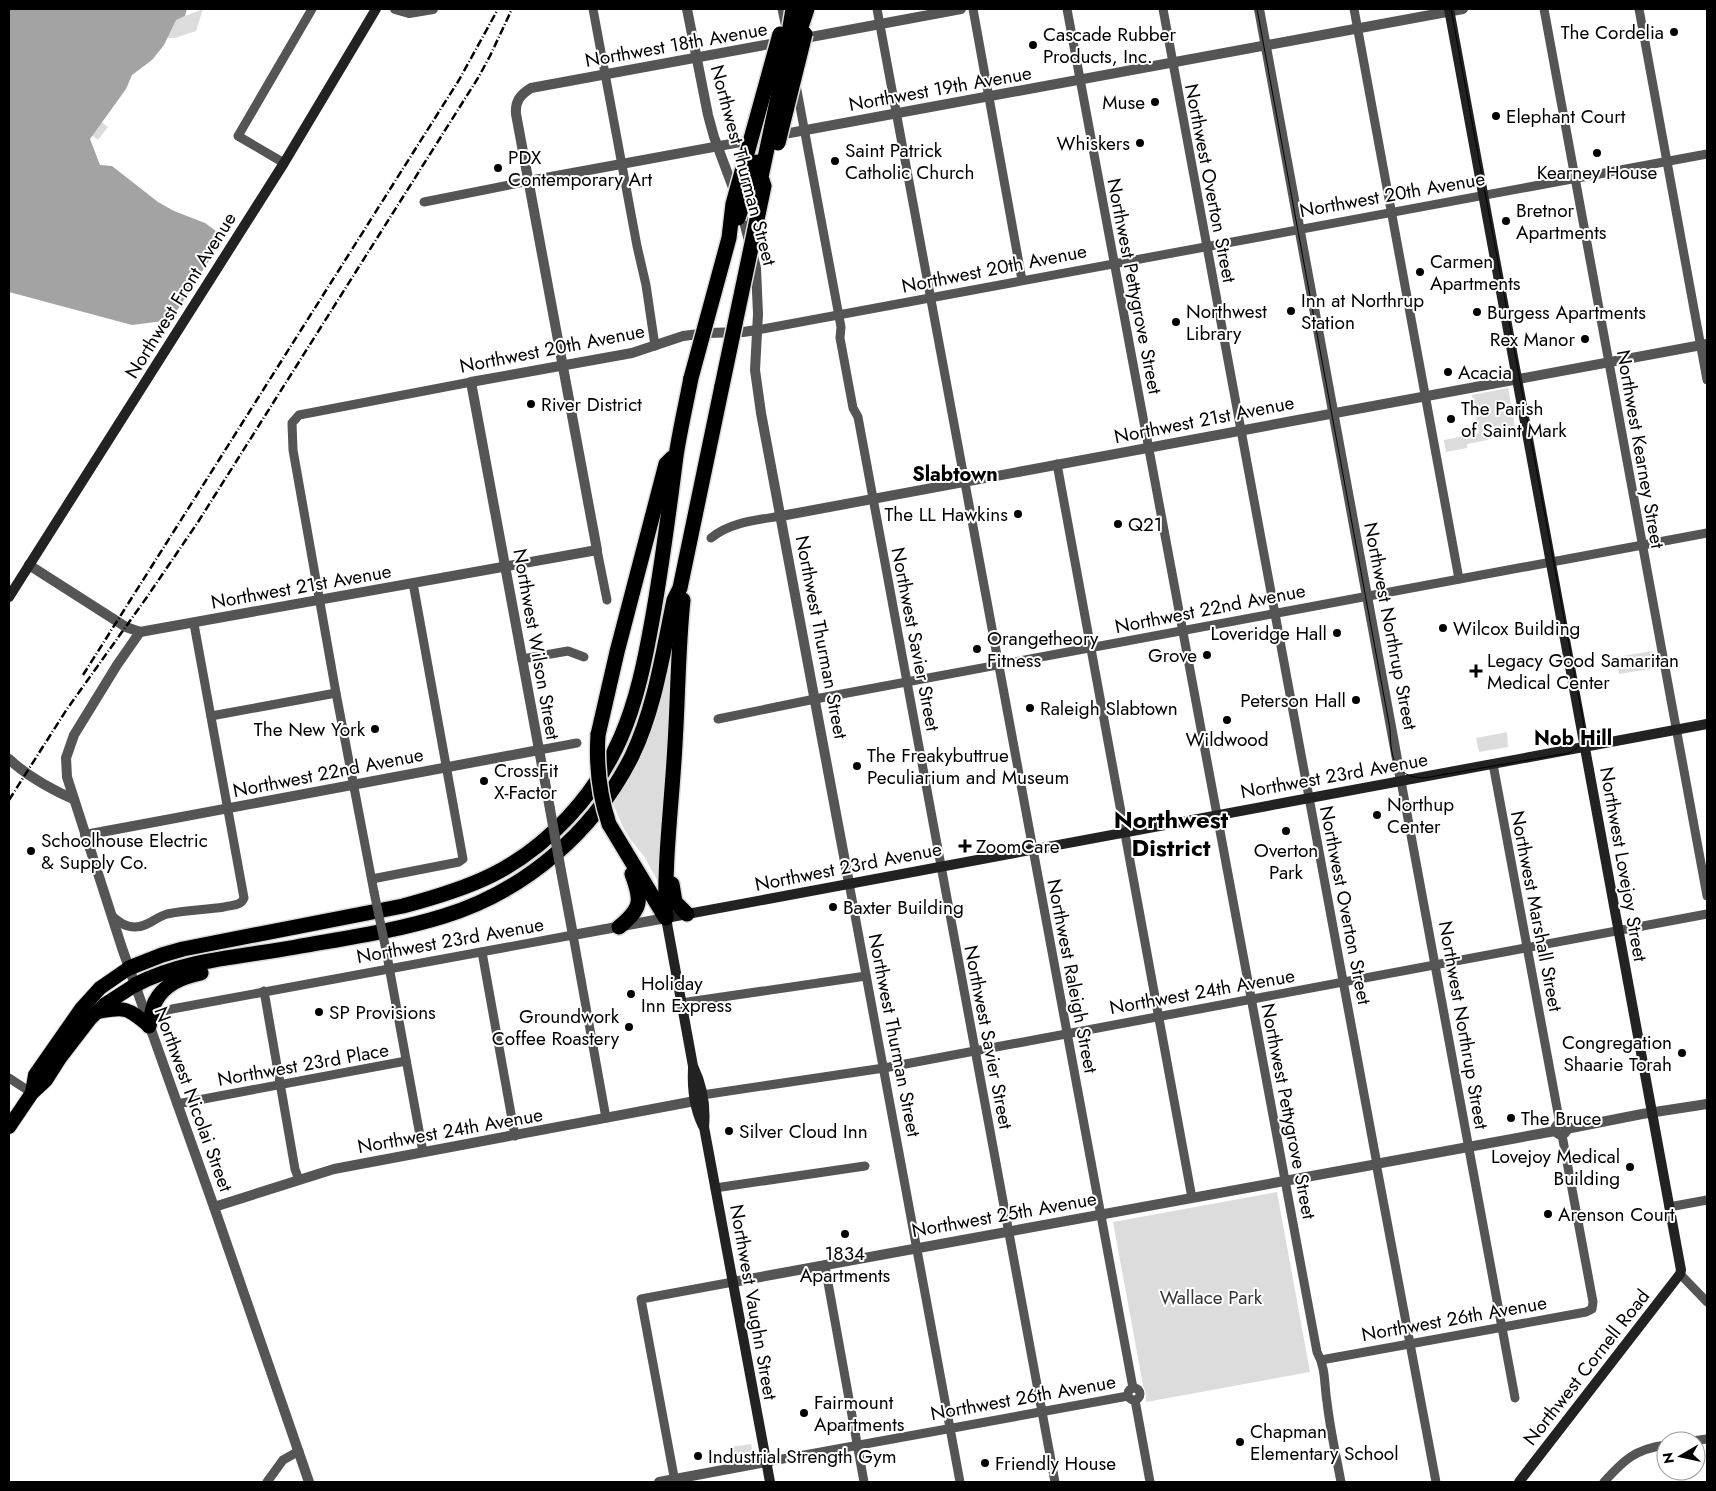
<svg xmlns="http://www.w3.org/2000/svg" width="1716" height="1491" font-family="Jost,sans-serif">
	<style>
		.green { fill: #dcdcdc }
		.water { fill: #a3a3a3 }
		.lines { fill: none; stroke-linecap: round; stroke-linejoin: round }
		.trunk-casing { stroke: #dbdbdb; stroke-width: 16 }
		.motorway-casing { stroke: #dbdbdb; stroke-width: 18 }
		.minor { stroke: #555; stroke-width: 9 }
		.tertiary { stroke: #555; stroke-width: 10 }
		.secondary { stroke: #222; stroke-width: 10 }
		.trunk { stroke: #000; stroke-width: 14 }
		.motorway { stroke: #000; stroke-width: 15 }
		.tram { stroke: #000; stroke-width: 1 }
		.rail { stroke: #000; stroke-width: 2.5; stroke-dasharray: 8 2.5 1 2.5; stroke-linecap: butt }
		.motorway-bridge-casing { stroke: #dbdbdb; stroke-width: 18; stroke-linecap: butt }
		.minor-bridge { stroke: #555; stroke-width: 9 }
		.tertiary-bridge { stroke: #555; stroke-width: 10 }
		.motorway-bridge { stroke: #000; stroke-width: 15 }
		.poi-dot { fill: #000; stroke: #fff; stroke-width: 2 }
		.labels { text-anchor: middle; stroke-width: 4; stroke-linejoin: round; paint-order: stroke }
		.poi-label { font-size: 19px; fill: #000; stroke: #fff; text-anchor: start }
		.street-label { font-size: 19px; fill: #000; stroke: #fff }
		.park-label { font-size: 19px; fill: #333; stroke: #fff }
		.neighbourhood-label { font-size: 20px; font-weight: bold; fill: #000; stroke: #fff }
		.district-label { font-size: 24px; font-weight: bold; fill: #000; stroke: #fff }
	</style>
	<rect width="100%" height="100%" fill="#fff"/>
	<!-- green -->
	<g class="green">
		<polygon points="203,9 196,31 175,38 166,38 90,113 108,127 98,140 60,111 175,20"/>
		<polygon points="1508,388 1516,432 1508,433 1507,429 1487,433 1488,440 1467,444 1467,448 1446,452 1444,440 1479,433 1472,395"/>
		<polygon points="1653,651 1656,668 1619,674 1616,657"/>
		<polygon points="670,664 662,889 644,856 630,839 623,827 613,804 639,761 655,722"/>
		<polygon points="1507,732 1508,747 1479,752 1476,738"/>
		<polygon points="1277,1192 1310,1372 1146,1402 1146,1394 1143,1385 1113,1222"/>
		<polygon points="751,1444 753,1453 733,1457 731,1447"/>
	</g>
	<!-- water -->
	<polygon class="water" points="9,9 187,9 185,16 176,20 164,45 152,60 132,75 126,89 90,139 100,165 112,166 158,202 174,211 205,223 224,237 171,320 132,325 9,292"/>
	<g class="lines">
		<defs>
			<g id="trunk">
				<path d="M 97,1012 C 125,1007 127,1007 149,1026"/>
				<polyline points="32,1093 35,1075 81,1009 100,988 129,968"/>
				<polyline points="9,1127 32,1093 46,1080 60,1058 90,1019 104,1005 135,985"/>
			</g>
			<g id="motorway">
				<polyline points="598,735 617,652 666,464 672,458"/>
				<polyline points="609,824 665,917"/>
				<polyline points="672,884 675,902 687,914"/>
				<path d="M 666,918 C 664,860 672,802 675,744 C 678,696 678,648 683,600"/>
				<path d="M 619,927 C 642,908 642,901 632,874"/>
				<path d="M 129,968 L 162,955 L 183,949 L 403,906 C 433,898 464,889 492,875 C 548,847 596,795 621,737 C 637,700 645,660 652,621 C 662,566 669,511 676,456 C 680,430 686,404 691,378"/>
				<path d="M 135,985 C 184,959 242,957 296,947 C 346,938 396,931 444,916 C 525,891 594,832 632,756 C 655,708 663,652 674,600 L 680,588 L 722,386"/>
				<path d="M 149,1026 C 151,1019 152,1009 155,1002 C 164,984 182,977 201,973"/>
			</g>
		</defs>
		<!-- trunk casing -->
		<use href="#trunk" class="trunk-casing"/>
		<!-- motorway casing -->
		<use href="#motorway" class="motorway-casing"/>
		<!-- minor -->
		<g class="minor">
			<polyline points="593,9 637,246 646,285 655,346"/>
			<polyline points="782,9 786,28"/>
			<polyline points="877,9 1133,1388"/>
			<polyline points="973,9 1022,280"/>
			<path d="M 1067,9 L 1317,1352 C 1326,1368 1324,1384 1327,1402 C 1330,1429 1336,1455 1341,1482"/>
			<polyline points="1163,9 1376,1159"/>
			<polyline points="1354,9 1459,579"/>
			<polyline points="1544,9 1707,896"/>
			<polyline points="1639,9 1707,380"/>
			<polyline points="796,85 841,327 840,338 853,408 858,417 1055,1482"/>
			<polyline points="284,163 238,136 312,9"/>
			<polyline points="424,202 529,181"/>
			<polyline points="757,330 1707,154"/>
			<polyline points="1057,464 1192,1198"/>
			<path d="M 711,538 C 730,522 757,520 781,516"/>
			<polyline points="597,550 607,600"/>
			<polyline points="522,659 568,651 584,657"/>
			<polyline points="211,716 336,693"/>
			<polyline points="718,719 815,699 1707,533"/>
			<polyline points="539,750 577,743"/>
			<polyline points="1493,764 1560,1124"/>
			<polyline points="1401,781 1515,1398"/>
			<polyline points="372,879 459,862 463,859 413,583"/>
			<polyline points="849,883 960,1482"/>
			<polyline points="374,892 336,693 293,450 292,423 299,415 471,382"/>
			<path d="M 112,916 C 119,922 125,927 135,927 C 148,927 156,917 167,914 C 186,910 205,910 224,907 C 232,905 241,906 244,898 L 194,624"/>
			<polyline points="386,950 423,1152"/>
			<polyline points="482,952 515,1136"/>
			<polyline points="264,991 295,1169 299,1180"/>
			<polyline points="681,1003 866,976"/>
			<polyline points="153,1021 161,1012 172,1009 573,935 606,1118"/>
			<polyline points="9,1078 32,1093"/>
			<polyline points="702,1095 884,1068 1707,914"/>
			<polyline points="177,1104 406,1061"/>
			<polyline points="1377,1168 1436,1482"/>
			<polyline points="715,1188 865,1166"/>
			<polyline points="1669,1207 1707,1200"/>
			<polyline points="825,1266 864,1482"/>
			<polyline points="1680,1274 1707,1302"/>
			<polyline points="1321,1360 1586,1312 1592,1309 1593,1302 1562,1135"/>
			<circle cx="1134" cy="1394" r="6"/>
			<polyline points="1135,1400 1150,1482"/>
			<polyline points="1692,1441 1707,1439"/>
			<polyline points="766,1462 1128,1396"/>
			<polyline points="267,1482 283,1460 299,1451"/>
			<polyline points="675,1482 641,1299 733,1282"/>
			<path d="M 1604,1482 C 1624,1460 1635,1449 1666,1445"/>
		</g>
		<!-- tertiary -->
		<g class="tertiary">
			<polyline points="395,9 409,13 433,9"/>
			<polyline points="687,9 708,115 714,137 735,193"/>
			<polyline points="1259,9 1401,781"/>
			<polyline points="800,39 961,9"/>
			<polyline points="529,181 1463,9"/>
			<polyline points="741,210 756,268 758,314 755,370 761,413 849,883"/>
			<polyline points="781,516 1707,344"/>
			<path d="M 29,565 L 126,627 L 140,632 L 597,550 L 516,114 C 515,101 520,95 531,88 L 781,42"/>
			<polyline points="140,632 117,665 74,735 66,758 67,777 122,948 214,1207 309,1482"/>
			<path d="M 9,759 C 27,776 51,789 73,799"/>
			<polyline points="550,809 471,382 632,353 683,336 707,333 743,332 757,330"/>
			<polyline points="85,835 539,750"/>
			<polyline points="561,871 573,935 666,918"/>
			<circle cx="1561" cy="1129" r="5.5"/>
			<polyline points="1566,1129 1642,1114 1707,1104"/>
			<polyline points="1381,1163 1555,1131"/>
			<polyline points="214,1207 334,1169 695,1101"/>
			<polyline points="733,1282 1372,1165"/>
			<polyline points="659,1482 766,1462"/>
		</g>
		<!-- secondary -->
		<g class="secondary">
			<polyline points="1449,9 1681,1270 1680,1274 1519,1482"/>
			<polyline points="9,597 284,163 376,9"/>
			<path d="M 693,1068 C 692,1088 694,1108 703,1126"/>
			<path d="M 770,1482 L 704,1127 C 706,1106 702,1085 693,1066 L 666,918 L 1707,724"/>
		</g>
		<!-- trunk -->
		<use href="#trunk" class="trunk"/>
		<!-- motorway -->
		<use href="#motorway" class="motorway"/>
		<!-- tram -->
		<path class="tram" d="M 1257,9 L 1390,729 C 1391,755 1392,777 1424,778 L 1569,753 C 1578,749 1583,741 1585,731 L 1451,9"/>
		<!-- rail -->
		<g class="rail">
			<polyline points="83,675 459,80 498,9"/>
			<polyline points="9,800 67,709 147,597 198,522 478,78 490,56 512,9"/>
		</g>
		<defs>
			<g id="motorway-bridge">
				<polyline points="795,45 807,9"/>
				<polyline points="778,143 805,34"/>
				<polyline points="738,218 757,162"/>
				<polyline points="691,378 729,238 733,204 780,34"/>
				<polyline points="722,386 764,186 761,177 779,92 793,9"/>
				<path d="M 598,735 C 596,766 599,794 609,824"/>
			</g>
		</defs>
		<!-- motorway-bridge casing -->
		<use href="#motorway-bridge" class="motorway-bridge-casing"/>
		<!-- minor-bridge -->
		<polyline class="minor-bridge" points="374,892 386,950"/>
		<!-- tertiary-bridge -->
		<polyline class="tertiary-bridge" points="550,809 561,871"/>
		<!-- motorway-bridge -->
		<use href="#motorway-bridge" class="motorway-bridge"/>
	</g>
	<!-- markers -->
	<g class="poi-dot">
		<circle cx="1674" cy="32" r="5"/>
		<circle cx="1033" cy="45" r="5"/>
		<circle cx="1155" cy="102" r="5"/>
		<circle cx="1496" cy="116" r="5"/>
		<circle cx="1140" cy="143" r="5"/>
		<circle cx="1597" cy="153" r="5"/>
		<circle cx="835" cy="161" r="5"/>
		<circle cx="498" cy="168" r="5"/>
		<circle cx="1506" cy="221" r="5"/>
		<circle cx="1420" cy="272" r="5"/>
		<circle cx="1291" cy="311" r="5"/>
		<circle cx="1477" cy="312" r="5"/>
		<circle cx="1176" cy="322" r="5"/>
		<circle cx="1585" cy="339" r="5"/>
		<circle cx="1448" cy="372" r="5"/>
		<circle cx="531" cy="404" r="5"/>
		<circle cx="1451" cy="419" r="5"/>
		<circle cx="1018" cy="514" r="5"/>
		<circle cx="1118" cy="524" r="5"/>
		<circle cx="1443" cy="628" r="5"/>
		<circle cx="1337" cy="633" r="5"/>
		<circle cx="977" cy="649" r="5"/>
		<circle cx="1207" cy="655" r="5"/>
		<path d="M1473.5 663.5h5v5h5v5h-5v5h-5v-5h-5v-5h5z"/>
		<circle cx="1356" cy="700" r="5"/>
		<circle cx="1030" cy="708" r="5"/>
		<circle cx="1227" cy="720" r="5"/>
		<circle cx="375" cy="729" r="5"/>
		<circle cx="857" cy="766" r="5"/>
		<circle cx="484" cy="781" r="5"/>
		<circle cx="1377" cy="815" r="5"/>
		<circle cx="1286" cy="831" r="5"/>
		<path d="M962.5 838.5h5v5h5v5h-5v5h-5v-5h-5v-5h5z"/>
		<circle cx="31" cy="851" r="5"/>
		<circle cx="833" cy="907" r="5"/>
		<circle cx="631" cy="994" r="5"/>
		<circle cx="319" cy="1012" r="5"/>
		<circle cx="629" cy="1027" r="5"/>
		<circle cx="1682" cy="1053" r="5"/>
		<circle cx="1511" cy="1118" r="5"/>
		<circle cx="729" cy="1131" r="5"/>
		<circle cx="1630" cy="1167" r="5"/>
		<circle cx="1548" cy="1214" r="5"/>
		<circle cx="845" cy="1234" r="5"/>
		<circle cx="804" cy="1413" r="5"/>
		<circle cx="1240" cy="1442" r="5"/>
		<circle cx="698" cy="1456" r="5"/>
		<circle cx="985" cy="1463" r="5"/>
	</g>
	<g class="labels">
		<!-- poi labels -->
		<g class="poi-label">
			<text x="1664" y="39" text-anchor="end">The Cordelia</text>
			<text x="1043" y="41">Cascade Rubber<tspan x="1043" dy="22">Products, Inc.</tspan></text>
			<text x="1145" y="109" text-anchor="end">Muse</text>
			<text x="1506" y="123">Elephant Court</text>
			<text x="1130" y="150" text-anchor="end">Whiskers</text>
			<text x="845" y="157">Saint Patrick<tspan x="845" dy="22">Catholic Church</tspan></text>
			<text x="508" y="164">PDX<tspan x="508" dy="22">Contemporary Art</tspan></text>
			<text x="1597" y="179" text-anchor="middle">Kearney House</text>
			<text x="1516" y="217">Bretnor<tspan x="1516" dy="22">Apartments</tspan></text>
			<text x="1430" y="268">Carmen<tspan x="1430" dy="22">Apartments</tspan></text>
			<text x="1301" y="307">Inn at Northrup<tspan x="1301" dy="22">Station</tspan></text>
			<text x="1186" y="318">Northwest<tspan x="1186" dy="22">Library</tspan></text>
			<text x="1487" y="319">Burgess Apartments</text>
			<text x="1575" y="346" text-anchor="end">Rex Manor</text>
			<text x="1458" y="379">Acacia</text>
			<text x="541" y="411">River District</text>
			<text x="1461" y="415">The Parish<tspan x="1461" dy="22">of Saint Mark</tspan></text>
			<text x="1008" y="521" text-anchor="end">The LL Hawkins</text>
			<text x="1128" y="531">Q21</text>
			<text x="1453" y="635">Wilcox Building</text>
			<text x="1327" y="640" text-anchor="end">Loveridge Hall</text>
			<text x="987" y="645">Orangetheory<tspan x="987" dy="22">Fitness</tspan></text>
			<text x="1197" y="662" text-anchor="end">Grove</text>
			<text x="1487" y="667">Legacy Good Samaritan<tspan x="1487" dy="22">Medical Center</tspan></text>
			<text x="1346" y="707" text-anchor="end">Peterson Hall</text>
			<text x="1040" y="715">Raleigh Slabtown</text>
			<text x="365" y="736" text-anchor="end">The New York</text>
			<text x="1227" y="746" text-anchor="middle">Wildwood</text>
			<text x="867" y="762">The Freakybuttrue<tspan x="867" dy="22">Peculiarium and Museum</tspan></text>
			<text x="494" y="777">CrossFit<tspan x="494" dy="22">X-Factor</tspan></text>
			<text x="1387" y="811">Northup<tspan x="1387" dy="22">Center</tspan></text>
			<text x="41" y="847">Schoolhouse Electric<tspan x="41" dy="22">&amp; Supply Co.</tspan></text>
			<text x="976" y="853">ZoomCare</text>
			<text x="1286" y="857" text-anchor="middle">Overton<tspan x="1286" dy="22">Park</tspan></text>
			<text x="843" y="914">Baxter Building</text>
			<text x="641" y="990">Holiday<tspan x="641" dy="22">Inn Express</tspan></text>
			<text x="329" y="1019">SP Provisions</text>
			<text x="619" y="1023" text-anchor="end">Groundwork<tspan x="619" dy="22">Coffee Roastery</tspan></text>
			<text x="1672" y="1049" text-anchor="end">Congregation<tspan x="1672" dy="22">Shaarie Torah</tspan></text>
			<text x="1521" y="1125">The Bruce</text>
			<text x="739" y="1138">Silver Cloud Inn</text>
			<text x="1620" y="1163" text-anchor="end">Lovejoy Medical<tspan x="1620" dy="22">Building</tspan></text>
			<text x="1558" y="1221">Arenson Court</text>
			<text x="845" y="1260" text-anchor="middle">1834<tspan x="845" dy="22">Apartments</tspan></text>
			<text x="814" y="1409">Fairmount<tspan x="814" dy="22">Apartments</tspan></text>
			<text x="1250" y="1438">Chapman<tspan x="1250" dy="22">Elementary School</tspan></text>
			<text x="708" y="1463">Industrial Strength Gym</text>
			<text x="995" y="1470">Friendly House</text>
		</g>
		<!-- street labels -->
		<g class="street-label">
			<text transform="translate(676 44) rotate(-10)" y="7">Northwest 18th Avenue</text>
			<text transform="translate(940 88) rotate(-10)" y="7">Northwest 19th Avenue</text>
			<text transform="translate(744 165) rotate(75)" y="7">Northwest Thurman Street</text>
			<text transform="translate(1211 183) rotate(79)" y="7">Northwest Overton Street</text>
			<text transform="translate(1392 194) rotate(-10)" y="7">Northwest 20th Avenue</text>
			<text transform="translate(994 268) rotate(-11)" y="7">Northwest 20th Avenue</text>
			<text transform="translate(1135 286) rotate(79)" y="7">Northwest Pettygrove Street</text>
			<text transform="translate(180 295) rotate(-58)" y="7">Northwest Front Avenue</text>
			<text transform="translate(552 348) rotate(-11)" y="7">Northwest 20th Avenue</text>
			<text transform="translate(1204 419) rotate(-11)" y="7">Northwest 21st Avenue</text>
			<text transform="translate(1641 449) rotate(80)" y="7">Northwest Kearney Street</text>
			<text transform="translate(301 586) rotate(-10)" y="7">Northwest 21st Avenue</text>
			<text transform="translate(1210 608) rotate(-11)" y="7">Northwest 22nd Avenue</text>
			<text transform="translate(1391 626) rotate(79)" y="7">Northwest Northrup Street</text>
			<text transform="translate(822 637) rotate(79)" y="7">Northwest Thurman Street</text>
			<text transform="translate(916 639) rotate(79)" y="7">Northwest Savier Street</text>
			<text transform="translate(537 644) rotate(80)" y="7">Northwest Wilson Street</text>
			<text transform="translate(328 772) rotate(-11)" y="7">Northwest 22nd Avenue</text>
			<text transform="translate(1334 775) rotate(-10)" y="7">Northwest 23rd Avenue</text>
			<text transform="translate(1624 864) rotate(80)" y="7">Northwest Lovejoy Street</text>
			<text transform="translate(848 866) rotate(-11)" y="7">Northwest 23rd Avenue</text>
			<text transform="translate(1346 905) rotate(79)" y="7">Northwest Overton Street</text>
			<text transform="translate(1537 911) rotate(79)" y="7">Northwest Marshall Street</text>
			<text transform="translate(450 940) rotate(-10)" y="7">Northwest 23rd Avenue</text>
			<text transform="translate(1073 976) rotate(79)" y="7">Northwest Raleigh Street</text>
			<text transform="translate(1202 991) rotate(-10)" y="7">Northwest 24th Avenue</text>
			<text transform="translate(1464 1025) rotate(80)" y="7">Northwest Northrup Street</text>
			<text transform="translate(895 1035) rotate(79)" y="7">Northwest Thurman Street</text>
			<text transform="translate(989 1037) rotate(79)" y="7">Northwest Savier Street</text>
			<text transform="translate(303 1064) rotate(-10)" y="7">Northwest 23rd Place</text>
			<text transform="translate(194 1099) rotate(70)" y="7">Northwest Nicolai Street</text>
			<text transform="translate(1289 1111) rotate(79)" y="7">Northwest Pettygrove Street</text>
			<text transform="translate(450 1130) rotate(-10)" y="7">Northwest 24th Avenue</text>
			<text transform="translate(1004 1214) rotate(-10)" y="7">Northwest 25th Avenue</text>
			<text transform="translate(754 1302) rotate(80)" y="7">Northwest Vaughn Street</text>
			<text transform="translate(1454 1318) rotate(-10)" y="7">Northwest 26th Avenue</text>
			<text transform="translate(1586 1367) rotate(-52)" y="7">Northwest Cornell Road</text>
			<text transform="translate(1023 1397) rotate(-10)" y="7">Northwest 26th Avenue</text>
		</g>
		<!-- park labels -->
		<g class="park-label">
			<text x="1211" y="1304">Wallace Park</text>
		</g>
		<!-- neighbourhood labels -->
		<g class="neighbourhood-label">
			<text x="955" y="481">Slabtown</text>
			<text x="1573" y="745">Nob Hill</text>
		</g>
		<!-- district labels -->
		<g class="district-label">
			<text x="1171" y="828">Northwest<tspan x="1171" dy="28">District</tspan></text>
		</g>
	</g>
	<!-- border -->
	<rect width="1716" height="1491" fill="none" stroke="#000000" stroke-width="20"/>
	<!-- north arrow -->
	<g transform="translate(1681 1456) rotate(261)"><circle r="24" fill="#ffffff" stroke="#999999"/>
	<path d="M0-4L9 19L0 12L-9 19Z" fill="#000000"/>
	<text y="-8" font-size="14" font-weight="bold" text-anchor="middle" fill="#000000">N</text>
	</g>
</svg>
